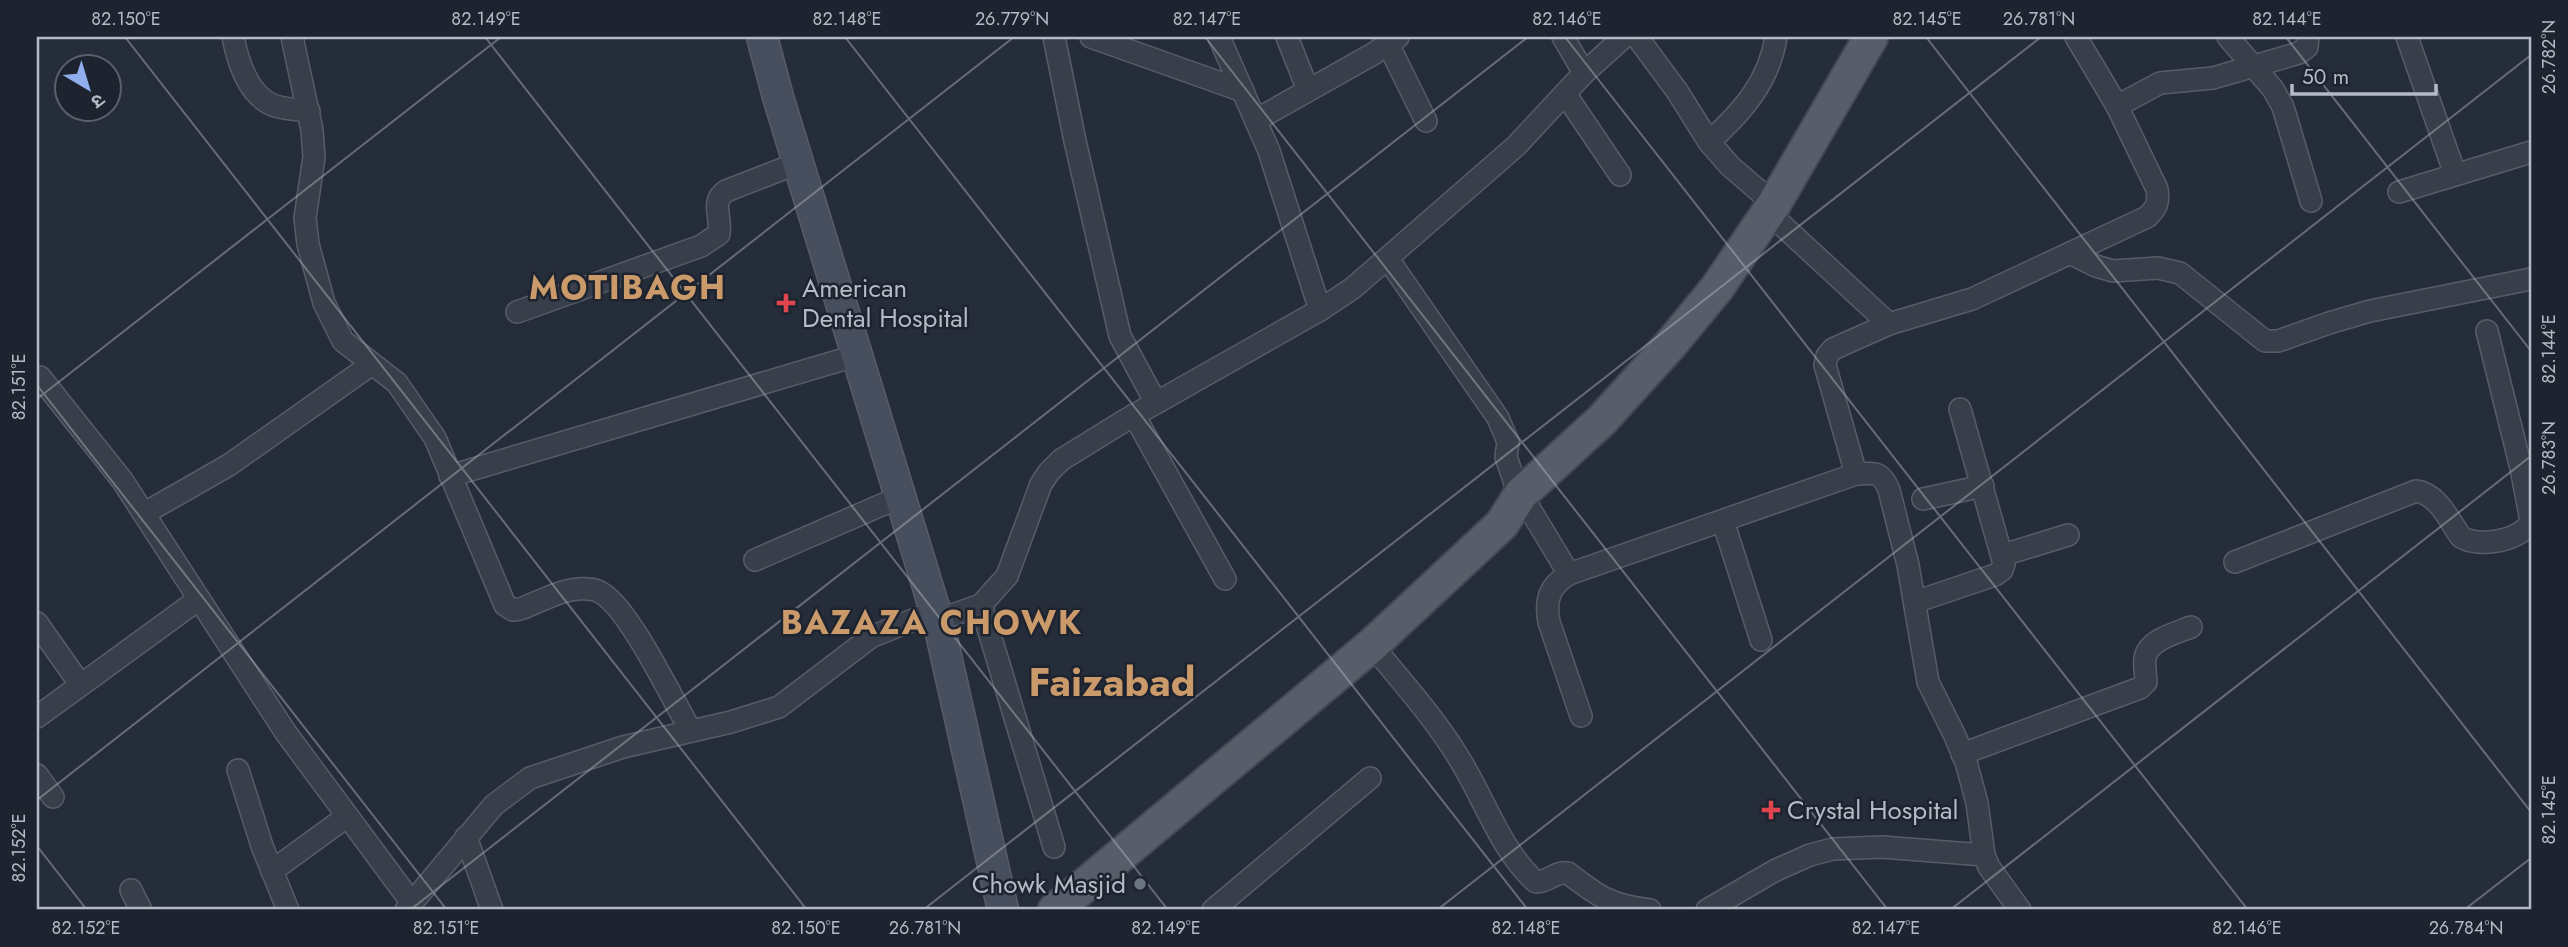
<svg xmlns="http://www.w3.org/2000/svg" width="2568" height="947" font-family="Jost,'Noto Sans Devanagari',sans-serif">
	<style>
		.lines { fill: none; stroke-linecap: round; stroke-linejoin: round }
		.street-casing { stroke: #575d68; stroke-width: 24 }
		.secondary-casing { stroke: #575d68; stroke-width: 33 }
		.primary-casing { stroke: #424853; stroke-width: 37 }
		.street { stroke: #393f4a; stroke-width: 21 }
		.secondary { stroke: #474e5d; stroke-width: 30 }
		.primary { stroke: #575e6a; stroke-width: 33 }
		.ticks { fill: none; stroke: #b4bac6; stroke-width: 2; stroke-opacity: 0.45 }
		.health-dot { fill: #e0444e; stroke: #1e242f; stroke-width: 2.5 }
		.worship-dot { fill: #6b7280; stroke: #1e242f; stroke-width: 2.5 }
		.labels { text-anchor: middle; stroke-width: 5; stroke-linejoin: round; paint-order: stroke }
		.poi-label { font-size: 26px; fill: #b4bac6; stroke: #1e242f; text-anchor: start }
		.district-label { font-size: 33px; font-weight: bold; letter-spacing: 2px; fill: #ca9a6b; stroke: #1e242f }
		.town-label { font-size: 40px; font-weight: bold; fill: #ca9a6b; stroke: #1e242f }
		.neatline { fill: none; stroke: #b4bac6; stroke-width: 2.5 }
		.ticks-label { font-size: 18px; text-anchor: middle; fill: #b4bac6 }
	</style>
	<rect width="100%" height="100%" fill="#252d3a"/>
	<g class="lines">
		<defs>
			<g id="street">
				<path d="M 233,37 C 238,62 248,96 275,106 C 286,109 298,110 309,111"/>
				<path d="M 292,37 L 312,130 L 314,157 L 305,218 L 308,244 L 324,303 L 343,341 L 397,383 L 435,438 L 505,605 L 513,610 L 520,609 C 540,602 566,586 588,589 C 593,589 599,591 603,594 C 631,612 672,699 691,731"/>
				<polyline points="1054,37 1075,141 1120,336 1156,403"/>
				<polyline points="1091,37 1243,91"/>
				<polyline points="1219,37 1269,151 1320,310"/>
				<polyline points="1287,37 1308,90"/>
				<polyline points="1563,37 1584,73"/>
				<polyline points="1637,37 1677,91 1709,142 1730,166 1774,204"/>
				<polyline points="2228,37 2273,89 2283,107 2311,201"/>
				<polyline points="2407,37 2455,174"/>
				<polyline points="1388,44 1426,121"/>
				<polyline points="1566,95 1620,175"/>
				<polyline points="2117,106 2160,83 2213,78 2299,53 2307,47 2308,37"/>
				<polyline points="1256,120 1373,54 1398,37"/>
				<path d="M 1709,142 C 1742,112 1769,82 1776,37"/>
				<polyline points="2399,192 2531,152"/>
				<polyline points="1767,214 1782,225 1889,324"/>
				<polyline points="2072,254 2096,266 2113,271 2158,268 2180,273 2265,341 2278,341 2329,323 2370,311 2531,279"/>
				<polyline points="1388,259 1498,418 1508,442 1506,457 1516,486 1569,574"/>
				<path d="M 517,312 L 701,246 L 719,234 C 722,217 710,202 726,191 L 798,163"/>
				<polyline points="40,377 122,480 286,733 412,903"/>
				<polyline points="1134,415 1225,579"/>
				<path d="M 1856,474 L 1825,365 L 1827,356 L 1833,349 L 1889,324 L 1972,299 L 2147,217 C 2157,208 2159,202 2157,189 L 2117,106 L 2076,37"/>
				<polyline points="450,476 858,355"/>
				<polyline points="1923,499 1983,486"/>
				<polyline points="145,513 229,465 372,364"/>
				<polyline points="1723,521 1761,640"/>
				<polyline points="2003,555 2068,535"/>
				<polyline points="755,560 900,497"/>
				<path d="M 2235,562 L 2416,491 C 2438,494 2449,520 2461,537 C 2479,548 2522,541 2531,521 L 2521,468 L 2487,331"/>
				<polyline points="1915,602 1995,575 2002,570 2004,564 1960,409"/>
				<polyline points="981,605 1054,847"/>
				<polyline points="938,620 981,605 1007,576 1041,484 1049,472 1061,460 1124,421 1320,310 1353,288 1516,146 1584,73 1624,37"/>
				<polyline points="37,623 80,684"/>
				<path d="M 1372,645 C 1401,681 1433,716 1457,755 C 1483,795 1501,852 1536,882 C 1549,882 1555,871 1568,873 C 1599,897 1610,905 1650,910"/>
				<path d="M 1581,716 L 1549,622 C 1545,600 1549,586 1569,574 L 1856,474 C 1876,473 1881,471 1889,490 L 1908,565 L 1928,682 L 1954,734 L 1966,762 L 1977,803 L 1984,855"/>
				<polyline points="37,717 199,599"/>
				<path d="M 1962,754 L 2140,688 L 2146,682 C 2146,675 2144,666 2145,659 C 2147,640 2176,633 2191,627"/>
				<polyline points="238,770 262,846 288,910"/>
				<polyline points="37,775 53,797"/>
				<polyline points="466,837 492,910"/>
				<polyline points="272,871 346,817"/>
				<polyline points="131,890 141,910"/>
				<polyline points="406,910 494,805 530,778 623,747 731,722 779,707 871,637 935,611"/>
				<polyline points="1213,910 1370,778"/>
				<polyline points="1707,910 1776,870 1810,855 1833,849 1882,847 1984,855 1989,867 2020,910"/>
			</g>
			<polyline id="secondary" points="762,37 778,97 938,620 1003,910"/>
			<polyline id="primary" points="1055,910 1372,645 1502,524 1521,494 1602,420 1670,345 1717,288 1774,204 1871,37"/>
		</defs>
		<!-- street casing -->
		<use href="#street" class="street-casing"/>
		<!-- secondary casing -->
		<use href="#secondary" class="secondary-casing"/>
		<!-- primary casing -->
		<use href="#primary" class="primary-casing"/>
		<!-- street -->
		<use href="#street" class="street"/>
		<!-- secondary -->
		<use href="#secondary" class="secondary"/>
		<!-- primary -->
		<use href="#primary" class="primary"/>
	</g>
	<!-- ticks -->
	<path class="ticks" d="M 125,37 L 807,910M 485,37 L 1168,910M 845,37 L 1528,910M 1205,37 L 1888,910M 1565,37 L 2248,910M 1926,37 L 2531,812M 2286,37 L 2531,351M 37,385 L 447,910M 37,399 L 501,37M 37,800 L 1014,37M 37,846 L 87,910M 410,910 L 1528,37M 923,910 L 2041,37M 1437,910 L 2531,55M 1950,910 L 2531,456M 2464,910 L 2531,858"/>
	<!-- markers -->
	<g class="health-dot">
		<path d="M782.5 292.5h7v7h7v7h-7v7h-7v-7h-7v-7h7z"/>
		<path d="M1767.5 799.5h7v7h7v7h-7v7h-7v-7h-7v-7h7z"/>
	</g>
	<circle class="worship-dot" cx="1140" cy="884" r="7"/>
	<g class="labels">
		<!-- poi labels -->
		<g class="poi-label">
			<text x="802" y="297">American<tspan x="802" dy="30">Dental Hospital</tspan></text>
			<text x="1787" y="819">Crystal Hospital</text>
			<text x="1126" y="893" text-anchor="end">Chowk Masjid</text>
		</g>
		<!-- district labels -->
		<g class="district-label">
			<text x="628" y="299">MOTIBAGH</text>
			<text x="932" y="634">BAZAZA CHOWK</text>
		</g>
		<!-- town labels -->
		<g class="town-label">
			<text x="1112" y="696">Faizabad</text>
		</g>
	</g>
	<!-- border -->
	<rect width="2568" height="947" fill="none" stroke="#1e242f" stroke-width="77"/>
	<!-- north arrow -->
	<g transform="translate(88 88) rotate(142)"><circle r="33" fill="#1e242f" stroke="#5a606b" stroke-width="2"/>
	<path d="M0-5L12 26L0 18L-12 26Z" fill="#91afee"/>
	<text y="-10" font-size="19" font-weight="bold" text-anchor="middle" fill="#b4bac6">उ</text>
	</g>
	<!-- scale -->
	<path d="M2292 84v10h144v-10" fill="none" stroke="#b4bac6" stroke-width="3.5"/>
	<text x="2302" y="84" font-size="21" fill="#b4bac6" stroke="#1e242f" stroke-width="5" paint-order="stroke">50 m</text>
	<rect x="38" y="38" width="2492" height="870" class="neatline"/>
	<g class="ticks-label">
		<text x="126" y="25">82.150°E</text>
		<text x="486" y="25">82.149°E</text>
		<text x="847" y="25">82.148°E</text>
		<text x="1012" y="25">26.779°N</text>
		<text x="1207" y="25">82.147°E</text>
		<text x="1567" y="25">82.146°E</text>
		<text x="1927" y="25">82.145°E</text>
		<text x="2039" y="25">26.781°N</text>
		<text x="2287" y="25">82.144°E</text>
		<text transform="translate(2549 57) rotate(-90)" y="6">26.782°N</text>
		<text transform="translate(2549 349) rotate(-90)" y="6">82.144°E</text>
		<text transform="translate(19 387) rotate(-90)" y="6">82.151°E</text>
		<text transform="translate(2549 458) rotate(-90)" y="6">26.783°N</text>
		<text transform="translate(2549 810) rotate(-90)" y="6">82.145°E</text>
		<text transform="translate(19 848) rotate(-90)" y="6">82.152°E</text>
		<text x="86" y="934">82.152°E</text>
		<text x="446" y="934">82.151°E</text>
		<text x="806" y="934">82.150°E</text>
		<text x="925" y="934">26.781°N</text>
		<text x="1166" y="934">82.149°E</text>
		<text x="1526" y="934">82.148°E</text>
		<text x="1886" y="934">82.147°E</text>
		<text x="2247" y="934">82.146°E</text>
		<text x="2466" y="934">26.784°N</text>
	</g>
</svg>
